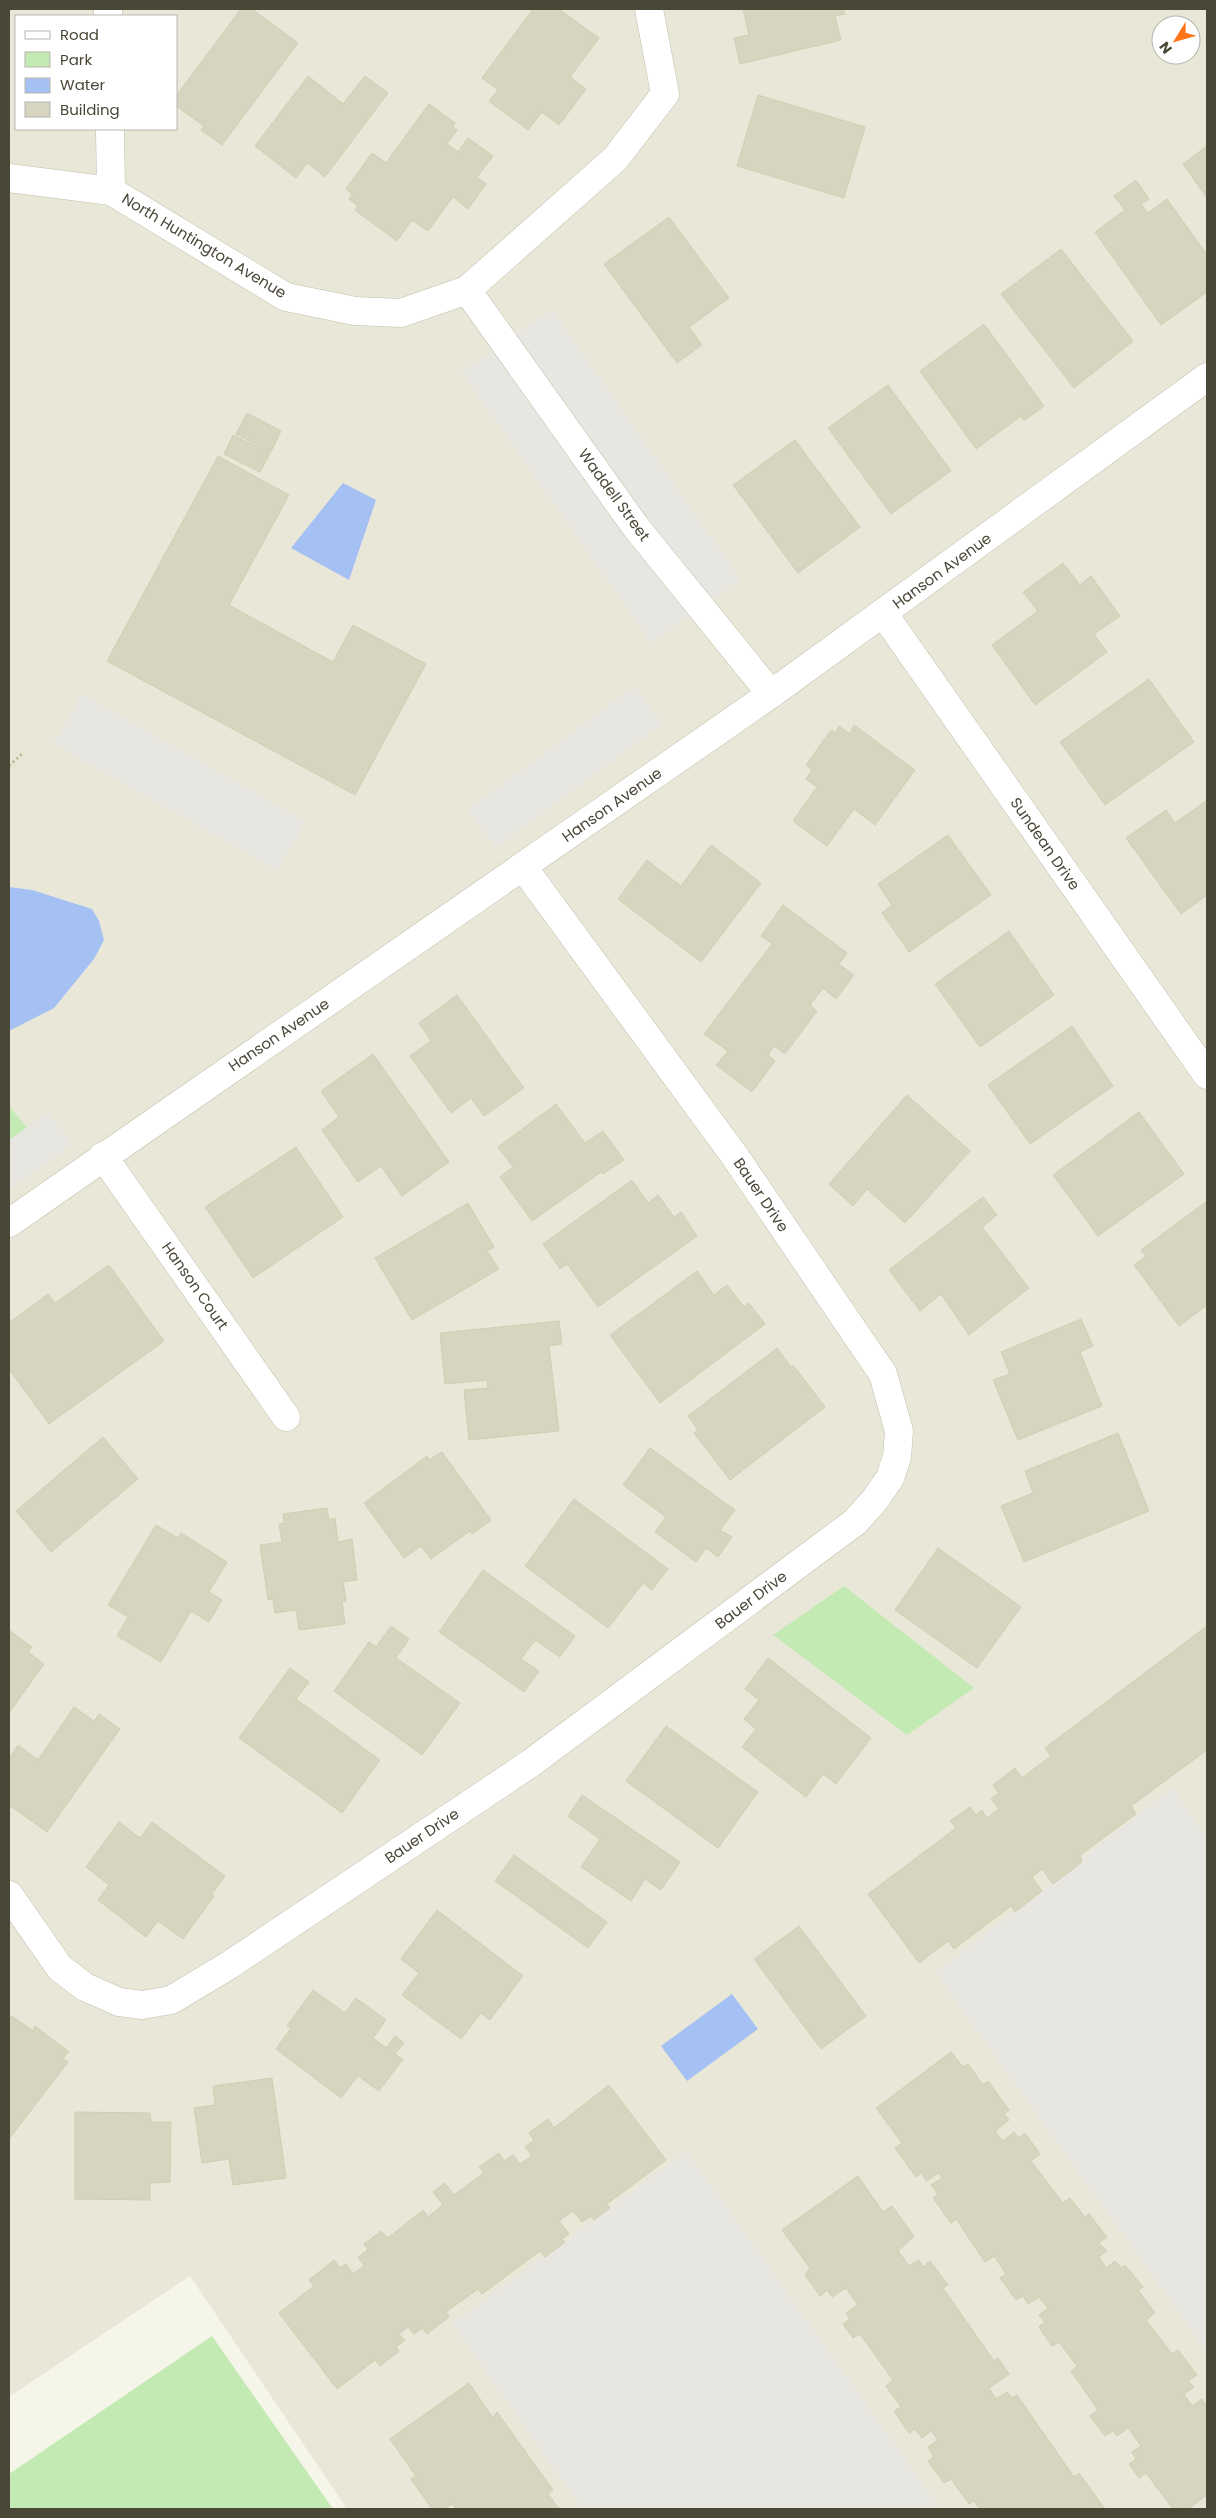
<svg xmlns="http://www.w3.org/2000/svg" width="1216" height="2518" font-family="Poppins,sans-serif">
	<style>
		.residential { fill: #e9e8d8; fill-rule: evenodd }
		.green { fill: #c3eab2 }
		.parking { fill: #e7e6e1 }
		.water { fill: #a5c0f3 }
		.building { fill: #d7d4bf; stroke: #d2ceb2 }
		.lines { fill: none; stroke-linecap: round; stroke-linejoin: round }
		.minor-casing { stroke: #c1bfac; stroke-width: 29 }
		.path { stroke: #c3bf9d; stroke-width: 3; stroke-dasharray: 2.5 2.5; stroke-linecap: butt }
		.minor { stroke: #fff; stroke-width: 28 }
		.labels { text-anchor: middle; stroke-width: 4; stroke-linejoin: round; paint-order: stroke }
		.street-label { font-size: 15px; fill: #4a4737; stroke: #fff }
	</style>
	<rect width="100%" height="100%" fill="#f5f5ea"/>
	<!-- residential -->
	<path class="residential" d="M 9,9 L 1207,9 L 1207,2509 L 347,2509 L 190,2276 L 9,2397 ZM 16,16 L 176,16 L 176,129 L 16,129 ZM 1161,25 L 1191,25 L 1191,55 L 1161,55 Z"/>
	<!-- green -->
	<g class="green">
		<polygon points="9,1106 27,1128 9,1140"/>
		<polygon points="844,1586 974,1688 907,1735 773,1635"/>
		<polygon points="212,2336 333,2509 9,2509 9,2474"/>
	</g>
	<!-- parking -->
	<g class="parking">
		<polygon points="552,309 741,579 651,643 461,372"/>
		<polygon points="634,686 663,724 496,848 467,810"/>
		<polygon points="82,694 306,821 278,871 53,744"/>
		<polygon points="49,1112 72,1145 9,1190 9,1140"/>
		<polygon points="1172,1788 1207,1837 1207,2352 935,1973"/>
		<polygon points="687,2151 941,2509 582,2509 452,2324"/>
	</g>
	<!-- water -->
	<g class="water">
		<polygon points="343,483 376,500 349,580 291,548"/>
		<polygon points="9,887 32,890 92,909 99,921 104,940 94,959 54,1008 9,1031"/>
		<polygon points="732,1994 758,2029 687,2081 661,2046"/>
	</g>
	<!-- building -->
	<g class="building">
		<polygon points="241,9 252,9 298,43 222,145 201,130 204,126 176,106 176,96"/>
		<polygon points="533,9 559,9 599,38 570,77 586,89 559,125 542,112 528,130 489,101 498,90 482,78"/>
		<polygon points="743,9 843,9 845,14 835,16 841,40 740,64 734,38 749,35"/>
		<polygon points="308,76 343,104 365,76 388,93 325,177 307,163 296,178 255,146"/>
		<polygon points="758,95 865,127 844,198 737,166"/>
		<polygon points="429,104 455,123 453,127 457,130 447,144 458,152 468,138 493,156 477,177 486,184 468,209 453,197 428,231 412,220 397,241 355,210 358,206 349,199 352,194 346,189 372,153 386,163"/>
		<polygon points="1207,146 1207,198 1183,164"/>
		<polygon points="1136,180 1149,199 1141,204 1148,213 1167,199 1207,255 1207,292 1161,325 1095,232 1125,210 1114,196"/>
		<polygon points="669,217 729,298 689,327 702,345 677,363 604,264"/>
		<polygon points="1061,249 1133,341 1074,388 1001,294"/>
		<polygon points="984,324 1044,406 1024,421 1021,416 976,449 920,371"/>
		<polygon points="888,385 951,471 891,514 828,428"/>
		<polygon points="247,413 281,431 271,452 236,434"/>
		<polygon points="233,435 270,453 260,472 224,454"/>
		<polygon points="795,440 860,527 798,573 733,485"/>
		<polygon points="218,456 289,495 229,605 333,662 353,625 426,664 355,795 107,661"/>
		<polygon points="1063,563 1080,585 1091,576 1120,616 1094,634 1107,652 1035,705 992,645 1038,611 1023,592"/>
		<polygon points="1149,679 1194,742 1105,805 1060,742"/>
		<polygon points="854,725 915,770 875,825 854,809 827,846 793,821 817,787 806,779 812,770 806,765 831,730 836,733 839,726 850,734"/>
		<polygon points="1207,800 1207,895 1181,914 1126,838 1166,810 1175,823"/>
		<polygon points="948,835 991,895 909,952 882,913 892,905 878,884"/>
		<polygon points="711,845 761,883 701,962 618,899 647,860 681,886"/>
		<polygon points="783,905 847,953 839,964 854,975 836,999 823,988 810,1005 817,1011 785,1054 774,1046 768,1055 775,1061 752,1092 716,1065 728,1051 704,1034 772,944 761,936"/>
		<polygon points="1009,931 1054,995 980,1047 935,984"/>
		<polygon points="457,995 524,1088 484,1116 471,1098 451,1113 410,1056 431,1041 419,1023"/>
		<polygon points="1072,1026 1113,1086 1030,1144 988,1085"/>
		<polygon points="373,1054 449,1162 402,1196 381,1166 358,1182 322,1130 339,1117 321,1091"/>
		<polygon points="907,1095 970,1151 905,1223 867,1189 853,1206 829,1184"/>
		<polygon points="556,1104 585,1143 603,1131 624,1160 603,1174 601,1172 532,1221 500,1177 513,1167 498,1147"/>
		<polygon points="1139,1112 1184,1174 1098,1236 1053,1175"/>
		<polygon points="296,1147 343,1217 253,1278 205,1207"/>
		<polygon points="632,1180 648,1203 658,1195 674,1217 681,1212 697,1236 598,1307 567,1264 560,1269 543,1244"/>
		<polygon points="983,1197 997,1215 982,1227 1029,1288 969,1335 941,1294 920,1311 889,1270"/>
		<polygon points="1207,1201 1207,1305 1179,1326 1134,1265 1146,1256 1141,1250"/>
		<polygon points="468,1203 494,1247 487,1251 499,1269 412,1320 375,1258"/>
		<polygon points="109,1265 164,1341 49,1424 9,1369 12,1367 9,1362 9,1323 48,1294 55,1303"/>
		<polygon points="697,1271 714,1295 727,1285 744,1307 749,1303 765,1324 660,1403 610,1335"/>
		<polygon points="1081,1319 1093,1346 1080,1352 1102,1406 1018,1440 993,1380 1010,1374 1001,1352"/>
		<polygon points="559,1321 562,1344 549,1346 559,1431 469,1440 464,1390 488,1388 487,1380 445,1384 440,1333"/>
		<polygon points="777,1348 791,1367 793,1365 825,1407 730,1480 694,1433 698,1430 688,1416"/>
		<polygon points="1118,1433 1149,1511 1024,1562 1001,1506 1033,1493 1025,1471"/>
		<polygon points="103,1437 138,1479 51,1552 16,1511"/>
		<polygon points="650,1448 735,1510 720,1530 732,1537 718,1557 706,1548 696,1562 655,1532 666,1517 623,1485"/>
		<polygon points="442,1452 491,1520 472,1534 470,1531 431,1559 421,1546 404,1558 364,1503 427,1456 429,1460"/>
		<polygon points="574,1499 668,1569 652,1590 643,1583 608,1628 525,1566"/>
		<polygon points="327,1508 329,1520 335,1518 338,1542 352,1539 357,1580 343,1582 346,1601 342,1602 345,1624 299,1630 296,1610 275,1613 273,1599 268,1600 260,1545 282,1542 279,1524 284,1523 283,1514"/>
		<polygon points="156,1525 178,1538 181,1533 227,1562 209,1592 222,1600 209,1622 191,1611 161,1662 117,1636 128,1617 108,1605"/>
		<polygon points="938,1548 1021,1607 977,1668 895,1610"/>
		<polygon points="483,1570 575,1636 560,1657 535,1640 521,1659 539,1671 524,1692 439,1632"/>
		<polygon points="391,1626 409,1639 396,1658 460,1703 422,1755 334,1691 369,1642 376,1647"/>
		<polygon points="1207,1626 1207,1750 1131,1806 1136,1814 1080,1855 1082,1862 1053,1884 1042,1869 1032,1877 1042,1891 1015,1912 1011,1906 954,1949 948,1941 919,1963 868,1894 956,1828 950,1821 970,1807 976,1815 982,1810 987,1818 999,1809 991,1799 999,1793 993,1785 1015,1768 1022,1778 1051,1756 1045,1748"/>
		<polygon points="9,1630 32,1647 28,1652 44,1664 9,1713"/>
		<polygon points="768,1658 871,1738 836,1784 823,1774 806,1797 742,1747 756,1729 744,1719 759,1700 745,1689"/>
		<polygon points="290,1668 309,1682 296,1699 380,1760 342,1813 239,1738"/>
		<polygon points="74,1707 94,1721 99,1714 120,1729 47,1832 9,1805 9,1799 12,1794 9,1792 9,1758 18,1745 38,1760"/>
		<polygon points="666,1726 758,1792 718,1848 626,1781"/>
		<polygon points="582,1795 680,1862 661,1890 645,1879 631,1901 581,1867 600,1839 568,1816"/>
		<polygon points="119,1822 140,1838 152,1822 225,1876 211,1895 214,1896 183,1939 158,1921 146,1937 98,1900 109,1885 86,1867"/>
		<polygon points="514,1855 607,1922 588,1948 495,1881"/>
		<polygon points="437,1910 523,1976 490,2020 481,2013 461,2039 402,1995 419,1973 401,1959"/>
		<polygon points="799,1926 866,2016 821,2049 754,1959"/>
		<polygon points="313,1990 345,2013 356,1998 386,2020 373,2038 386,2048 395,2036 404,2043 395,2054 403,2059 379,2091 358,2076 341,2098 276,2049 291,2028 287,2026"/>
		<polygon points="12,2016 33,2031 35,2026 69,2052 63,2058 68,2062 9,2139 9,2020"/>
		<polygon points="951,2052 963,2067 968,2064 983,2085 988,2081 1009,2110 1004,2114 1009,2120 995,2131 1003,2141 1014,2132 1019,2138 1025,2133 1040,2154 1031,2161 1063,2203 1070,2198 1085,2217 1089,2214 1107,2237 1099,2243 1107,2251 1099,2257 1106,2268 1115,2261 1121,2268 1125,2265 1143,2287 1138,2290 1155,2313 1146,2320 1172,2354 1178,2350 1197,2375 1188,2381 1194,2387 1184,2394 1192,2406 1202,2399 1207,2406 1207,2495 1188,2509 1173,2509 1146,2473 1139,2478 1129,2464 1136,2459 1132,2452 1141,2446 1128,2428 1117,2436 1113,2431 1105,2436 1090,2416 1098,2410 1071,2371 1077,2366 1059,2342 1052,2346 1039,2327 1045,2322 1039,2315 1048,2308 1039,2297 1028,2304 1023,2296 1016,2300 1000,2278 1006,2274 994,2256 985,2262 956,2219 951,2223 933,2198 938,2194 931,2185 942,2178 939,2173 926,2181 921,2173 916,2177 895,2148 902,2143 876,2108"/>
		<polygon points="272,2078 286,2178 233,2185 229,2159 202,2163 194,2108 215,2105 213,2086"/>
		<polygon points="609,2085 666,2160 607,2204 610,2208 594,2220 591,2216 582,2222 573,2211 559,2221 569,2234 562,2239 565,2242 545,2257 540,2251 482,2294 478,2289 446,2312 449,2317 427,2334 422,2328 414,2334 408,2327 399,2334 405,2340 396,2347 399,2351 380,2366 375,2360 337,2389 279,2313 314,2286 309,2280 334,2260 340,2268 346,2264 353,2274 364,2266 358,2257 368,2250 364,2244 381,2231 388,2238 423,2210 428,2217 443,2205 433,2192 445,2183 454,2195 484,2173 479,2167 499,2153 504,2161 513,2155 520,2164 532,2156 525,2147 534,2140 529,2133 548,2119 554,2128"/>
		<polygon points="75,2112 150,2113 151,2122 171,2122 170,2182 150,2183 150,2200 75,2199"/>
		<polygon points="858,2176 883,2212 892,2206 914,2236 898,2251 909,2266 919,2260 923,2267 930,2261 948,2285 943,2288 994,2361 998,2358 1009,2374 989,2388 996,2399 1007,2392 1012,2398 1017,2395 1074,2477 1079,2473 1105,2509 980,2509 974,2501 969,2504 951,2479 944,2483 928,2461 934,2457 928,2447 938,2440 931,2431 922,2438 915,2429 909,2433 894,2411 901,2407 886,2386 893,2380 860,2334 853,2338 843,2324 850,2319 846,2313 858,2305 846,2288 832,2297 827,2290 820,2296 805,2275 810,2268 782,2230"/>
		<polygon points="469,2383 493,2418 497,2412 553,2490 548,2494 559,2509 456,2509 452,2504 444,2509 432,2509 411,2479 416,2476 390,2439"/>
	</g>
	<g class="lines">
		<defs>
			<g id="minor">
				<polyline points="108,9 108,16"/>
				<polyline points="110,129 111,191"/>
				<polyline points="9,178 111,191 286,297 355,311 401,313 467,290 615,159 665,94 649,9"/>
				<polyline points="467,290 635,526 771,694"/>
				<polyline points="883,613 1207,1075"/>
				<polyline points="103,1156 286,1417"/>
				<polyline points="9,1223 771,694 1207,377"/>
				<polyline points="9,1895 60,1968 85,1987 119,2002 142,2005 171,2000 231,1964 531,1763 855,1522 874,1501 890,1478 897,1457 899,1431 883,1374 734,1155 523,867"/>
			</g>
		</defs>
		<!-- minor casing -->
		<use href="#minor" class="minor-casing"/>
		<!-- path -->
		<polyline class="path" points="9,766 23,753"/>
		<!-- minor -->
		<use href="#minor" class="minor"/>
	</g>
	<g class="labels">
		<!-- street labels -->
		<g class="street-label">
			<text transform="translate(204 246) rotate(31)" y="5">North Huntington Avenue</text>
			<text transform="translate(614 495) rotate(54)" y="5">Waddell Street</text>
			<text transform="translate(942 571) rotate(-36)" y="5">Hanson Avenue</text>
			<text transform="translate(612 805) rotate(-35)" y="5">Hanson Avenue</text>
			<text transform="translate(1045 844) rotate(55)" y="5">Sundean Drive</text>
			<text transform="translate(279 1035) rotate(-34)" y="5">Hanson Avenue</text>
			<text transform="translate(761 1195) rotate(56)" y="5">Bauer Drive</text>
			<text transform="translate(195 1286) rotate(55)" y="5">Hanson Court</text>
			<text transform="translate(751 1600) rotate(-37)" y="5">Bauer Drive</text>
			<text transform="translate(422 1836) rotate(-34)" y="5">Bauer Drive</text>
		</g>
	</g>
	<!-- border -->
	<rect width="1216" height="2518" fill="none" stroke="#4a4737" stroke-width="20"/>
	<!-- legend -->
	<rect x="15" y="15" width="162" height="115" fill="#ffffff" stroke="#b7b5af"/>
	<rect x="25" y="31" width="25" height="8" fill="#ffffff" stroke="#b7b5af"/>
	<text x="60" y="40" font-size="15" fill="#4a4737">Road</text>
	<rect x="25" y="52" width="25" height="15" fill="#c3eab2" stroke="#b7b5af"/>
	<text x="60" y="65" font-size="15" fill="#4a4737">Park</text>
	<rect x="25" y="78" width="25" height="15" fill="#a5c0f3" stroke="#b7b5af"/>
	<text x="60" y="90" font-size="15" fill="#4a4737">Water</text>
	<rect x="25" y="102" width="25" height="15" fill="#d7d4bf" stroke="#b7b5af"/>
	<text x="60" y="115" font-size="15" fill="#4a4737">Building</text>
	<!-- north arrow -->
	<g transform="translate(1176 40) rotate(233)"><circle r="24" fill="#ffffff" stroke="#b7b5af"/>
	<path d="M0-4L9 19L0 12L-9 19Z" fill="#ff7417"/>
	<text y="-8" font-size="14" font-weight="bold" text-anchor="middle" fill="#4a4737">N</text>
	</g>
</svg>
